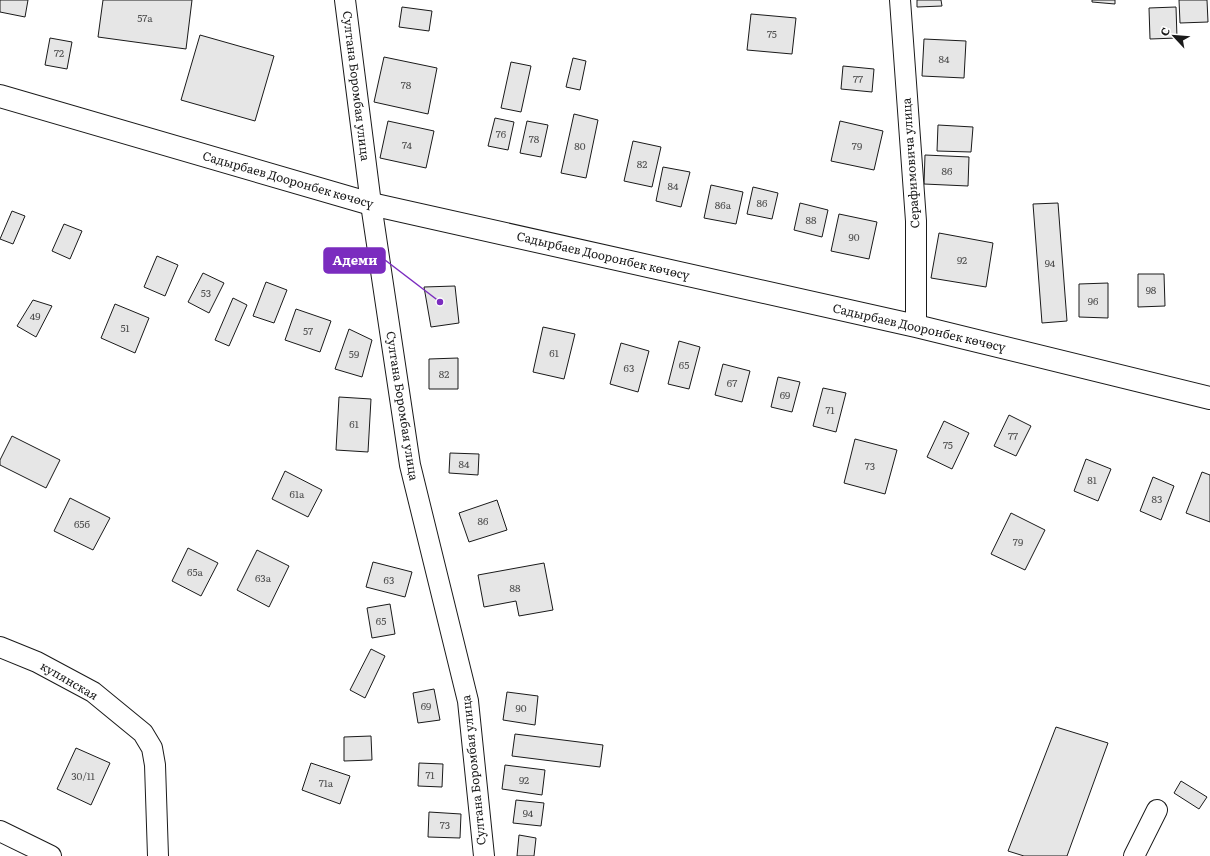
<svg xmlns="http://www.w3.org/2000/svg" width="1210" height="856" font-family="Literata,serif">
	<style>
		.building { fill: #e6e6e6; stroke: #1a1a1a }
		.lines { fill: none; stroke-linecap: round; stroke-linejoin: round }
		.street-casing { stroke: #1a1a1a; stroke-width: 22 }
		.secondary-casing { stroke: #1a1a1a; stroke-width: 24 }
		.street { stroke: #fff; stroke-width: 20 }
		.secondary { stroke: #fff; stroke-width: 22 }
		.labels { text-anchor: middle; stroke-width: 3; stroke-linejoin: round; paint-order: stroke }
		.number-label { font-size: 10px; fill: #4d4d4d }
		.street-label { font-size: 12px; fill: #1a1a1a; stroke: #fff }
		.leader { fill: none; stroke: #7b2cbf; stroke-width: 1.5 }
		.callout-dot { fill: #7b2cbf; stroke: #fff; stroke-width: 1.5 }
		.callout { fill: #7b2cbf; stroke: #7b2cbf; stroke-width: 1.5 }
		.callout-label { font-size: 13px; text-anchor: middle; font-weight: bold; fill: #fff }
	</style>
	<rect width="100%" height="100%" fill="#fff"/>
	<!-- building -->
	<g class="building">
		<polygon points="0,0 28,0 25,17 0,12"/>
		<polygon points="103,0 192,0 186,49 98,37"/>
		<polygon points="917,0 941,0 942,6 917,7"/>
		<polygon points="1092,0 1115,0 1115,4 1092,2"/>
		<polygon points="1179,0 1207,0 1208,22 1180,23"/>
		<polygon points="402,7 432,11 429,31 399,27"/>
		<polygon points="1176,7 1177,38 1150,39 1149,8"/>
		<polygon points="751,14 796,18 792,54 747,50"/>
		<polygon points="200,35 274,56 255,121 181,100"/>
		<polygon points="50,38 72,42 67,69 45,65"/>
		<polygon points="924,39 966,41 964,78 922,76"/>
		<polygon points="384,57 437,68 428,114 374,102"/>
		<polygon points="573,58 586,61 580,90 566,87"/>
		<polygon points="511,62 531,66 521,112 501,108"/>
		<polygon points="843,66 874,69 872,92 841,89"/>
		<polygon points="574,114 598,120 586,178 561,173"/>
		<polygon points="495,118 514,122 508,150 488,146"/>
		<polygon points="388,121 434,131 426,168 380,158"/>
		<polygon points="527,121 548,125 541,157 520,153"/>
		<polygon points="840,121 883,131 874,170 831,161"/>
		<polygon points="938,125 973,127 971,152 937,151"/>
		<polygon points="633,141 661,147 652,187 624,181"/>
		<polygon points="925,155 969,157 968,186 924,184"/>
		<polygon points="663,167 690,172 681,207 656,201"/>
		<polygon points="711,185 743,192 736,224 704,218"/>
		<polygon points="753,187 778,193 772,219 747,214"/>
		<polygon points="800,203 828,210 822,237 794,230"/>
		<polygon points="1058,203 1067,321 1042,323 1033,204"/>
		<polygon points="12,211 25,216 13,244 0,239"/>
		<polygon points="839,214 877,222 869,259 831,251"/>
		<polygon points="64,224 82,231 70,259 52,251"/>
		<polygon points="939,233 993,243 986,287 931,278"/>
		<polygon points="157,256 178,265 165,296 144,287"/>
		<polygon points="203,273 224,283 209,313 188,302"/>
		<polygon points="1138,274 1164,274 1165,306 1138,307"/>
		<polygon points="266,282 287,290 274,323 253,316"/>
		<polygon points="1108,283 1108,318 1079,317 1079,284"/>
		<polygon points="455,286 459,323 431,327 424,287"/>
		<polygon points="233,298 247,305 229,346 215,340"/>
		<polygon points="33,300 52,306 36,337 17,326"/>
		<polygon points="115,304 149,318 135,353 101,338"/>
		<polygon points="296,309 331,321 320,352 285,340"/>
		<polygon points="543,327 575,334 564,379 533,372"/>
		<polygon points="349,329 372,340 362,377 335,369"/>
		<polygon points="679,341 700,347 689,389 668,384"/>
		<polygon points="621,343 649,351 638,392 610,384"/>
		<polygon points="458,358 458,389 429,389 429,359"/>
		<polygon points="723,364 750,371 742,402 715,395"/>
		<polygon points="778,377 800,382 792,412 771,407"/>
		<polygon points="823,388 846,393 836,432 813,426"/>
		<polygon points="339,397 371,399 368,452 336,450"/>
		<polygon points="1009,415 1031,426 1016,456 994,446"/>
		<polygon points="944,421 969,433 952,469 927,457"/>
		<polygon points="12,436 60,460 46,488 0,465 0,460"/>
		<polygon points="855,439 897,450 885,494 844,483"/>
		<polygon points="450,453 479,454 478,475 449,473"/>
		<polygon points="1086,459 1111,469 1098,501 1074,491"/>
		<polygon points="285,471 322,490 308,517 272,499"/>
		<polygon points="1202,472 1210,475 1210,522 1186,513"/>
		<polygon points="1153,477 1174,486 1161,520 1140,511"/>
		<polygon points="70,498 110,518 93,550 54,531"/>
		<polygon points="497,500 507,530 469,542 459,513"/>
		<polygon points="1011,513 1045,530 1025,570 991,554"/>
		<polygon points="188,548 218,563 201,596 172,581"/>
		<polygon points="257,550 289,566 269,607 237,590"/>
		<polygon points="373,562 412,572 405,597 366,587"/>
		<polygon points="544,563 553,610 519,616 516,601 484,607 478,575"/>
		<polygon points="390,604 395,634 372,638 367,608"/>
		<polygon points="371,649 385,656 365,698 350,690"/>
		<polygon points="434,689 440,720 418,723 413,693"/>
		<polygon points="507,692 538,696 535,725 503,720"/>
		<polygon points="1056,727 1108,743 1067,856 1024,856 1008,851"/>
		<polygon points="515,734 603,745 600,767 512,756"/>
		<polygon points="371,736 372,760 344,761 344,737"/>
		<polygon points="76,748 110,763 91,805 57,789"/>
		<polygon points="311,763 350,776 340,804 302,790"/>
		<polygon points="419,763 443,764 442,787 418,786"/>
		<polygon points="505,765 545,770 542,795 502,789"/>
		<polygon points="1181,781 1207,797 1199,809 1174,793"/>
		<polygon points="516,800 544,803 541,826 513,823"/>
		<polygon points="429,812 461,814 460,838 428,837"/>
		<polygon points="519,835 536,838 534,856 517,856"/>
	</g>
	<g class="lines">
		<defs>
			<g id="street">
				<polyline points="345,0 371,204 410,465 468,701 484,856"/>
				<polyline points="900,0 916,221 916,326"/>
				<polyline points="0,647 37,662 93,692 143,733 152,748 155,765 158,856"/>
				<polyline points="0,831 51,856"/>
				<polyline points="1134,856 1157,810"/>
			</g>
			<polyline id="secondary" points="0,96 371,204 916,326 1210,398"/>
		</defs>
		<!-- street casing -->
		<use href="#street" class="street-casing"/>
		<!-- secondary casing -->
		<use href="#secondary" class="secondary-casing"/>
		<!-- street -->
		<use href="#street" class="street"/>
		<!-- secondary -->
		<use href="#secondary" class="secondary"/>
	</g>
	<g class="labels">
		<!-- number labels -->
		<g class="number-label">
			<text x="145" y="22">57а</text>
			<text x="772" y="38">75</text>
			<text x="59" y="57">72</text>
			<text x="944" y="63">84</text>
			<text x="858" y="83">77</text>
			<text x="406" y="89">78</text>
			<text x="501" y="138">76</text>
			<text x="534" y="143">78</text>
			<text x="407" y="149">74</text>
			<text x="580" y="150">80</text>
			<text x="857" y="150">79</text>
			<text x="642" y="168">82</text>
			<text x="947" y="175">86</text>
			<text x="673" y="190">84</text>
			<text x="762" y="207">86</text>
			<text x="723" y="209">86а</text>
			<text x="811" y="224">88</text>
			<text x="854" y="241">90</text>
			<text x="962" y="264">92</text>
			<text x="1050" y="267">94</text>
			<text x="1151" y="294">98</text>
			<text x="206" y="297">53</text>
			<text x="1093" y="305">96</text>
			<text x="35" y="320">49</text>
			<text x="125" y="332">51</text>
			<text x="308" y="335">57</text>
			<text x="554" y="357">61</text>
			<text x="354" y="358">59</text>
			<text x="684" y="369">65</text>
			<text x="629" y="372">63</text>
			<text x="444" y="378">82</text>
			<text x="732" y="387">67</text>
			<text x="785" y="399">69</text>
			<text x="830" y="414">71</text>
			<text x="354" y="428">61</text>
			<text x="1013" y="440">77</text>
			<text x="948" y="449">75</text>
			<text x="464" y="468">84</text>
			<text x="870" y="470">73</text>
			<text x="1092" y="484">81</text>
			<text x="297" y="498">61а</text>
			<text x="1157" y="503">83</text>
			<text x="483" y="525">86</text>
			<text x="82" y="528">65б</text>
			<text x="1018" y="546">79</text>
			<text x="195" y="576">65а</text>
			<text x="263" y="582">63а</text>
			<text x="389" y="584">63</text>
			<text x="515" y="592">88</text>
			<text x="381" y="625">65</text>
			<text x="426" y="710">69</text>
			<text x="521" y="712">90</text>
			<text x="430" y="779">71</text>
			<text x="83" y="780">30/11</text>
			<text x="524" y="784">92</text>
			<text x="326" y="787">71а</text>
			<text x="528" y="817">94</text>
			<text x="445" y="829">73</text>
		</g>
		<!-- street labels -->
		<g class="street-label">
			<text transform="translate(356 86) rotate(83)" y="4">Султана Боромбая улица</text>
			<text transform="translate(911 163) rotate(-94)" y="4">Серафимовича улица</text>
			<text transform="translate(288 180) rotate(16)" y="4">Садырбаев Дооронбек көчөсү</text>
			<text transform="translate(603 256) rotate(13)" y="4">Садырбаев Дооронбек көчөсү</text>
			<text transform="translate(919 328) rotate(13)" y="4">Садырбаев Дооронбек көчөсү</text>
			<text transform="translate(402 406) rotate(81)" y="4">Султана Боромбая улица</text>
			<text transform="translate(69 681) rotate(30)" y="4">купянская</text>
			<text transform="translate(474 770) rotate(-96)" y="4">Султана Боромбая улица</text>
		</g>
	</g>
	<!-- callouts -->
	<path class="leader" d="M440 302L385 260"/>
	<circle class="callout-dot" cx="440" cy="302" r="4"/>
	<rect class="callout" x="324" y="248" width="61" height="25" rx="4"/>
	<g class="callout-label">
		<text x="355" y="265">Адеми</text>
	</g>
	<!-- north arrow -->
	<g transform="translate(1174 36) rotate(296)" stroke="#ffffff" stroke-width="3" paint-order="stroke">
	<path d="M0-3L7 15L0 10L-7 15Z" fill="#1a1a1a"/>
	<text y="-6" font-size="11" font-weight="bold" text-anchor="middle" fill="#1a1a1a">С</text>
	</g>
</svg>
